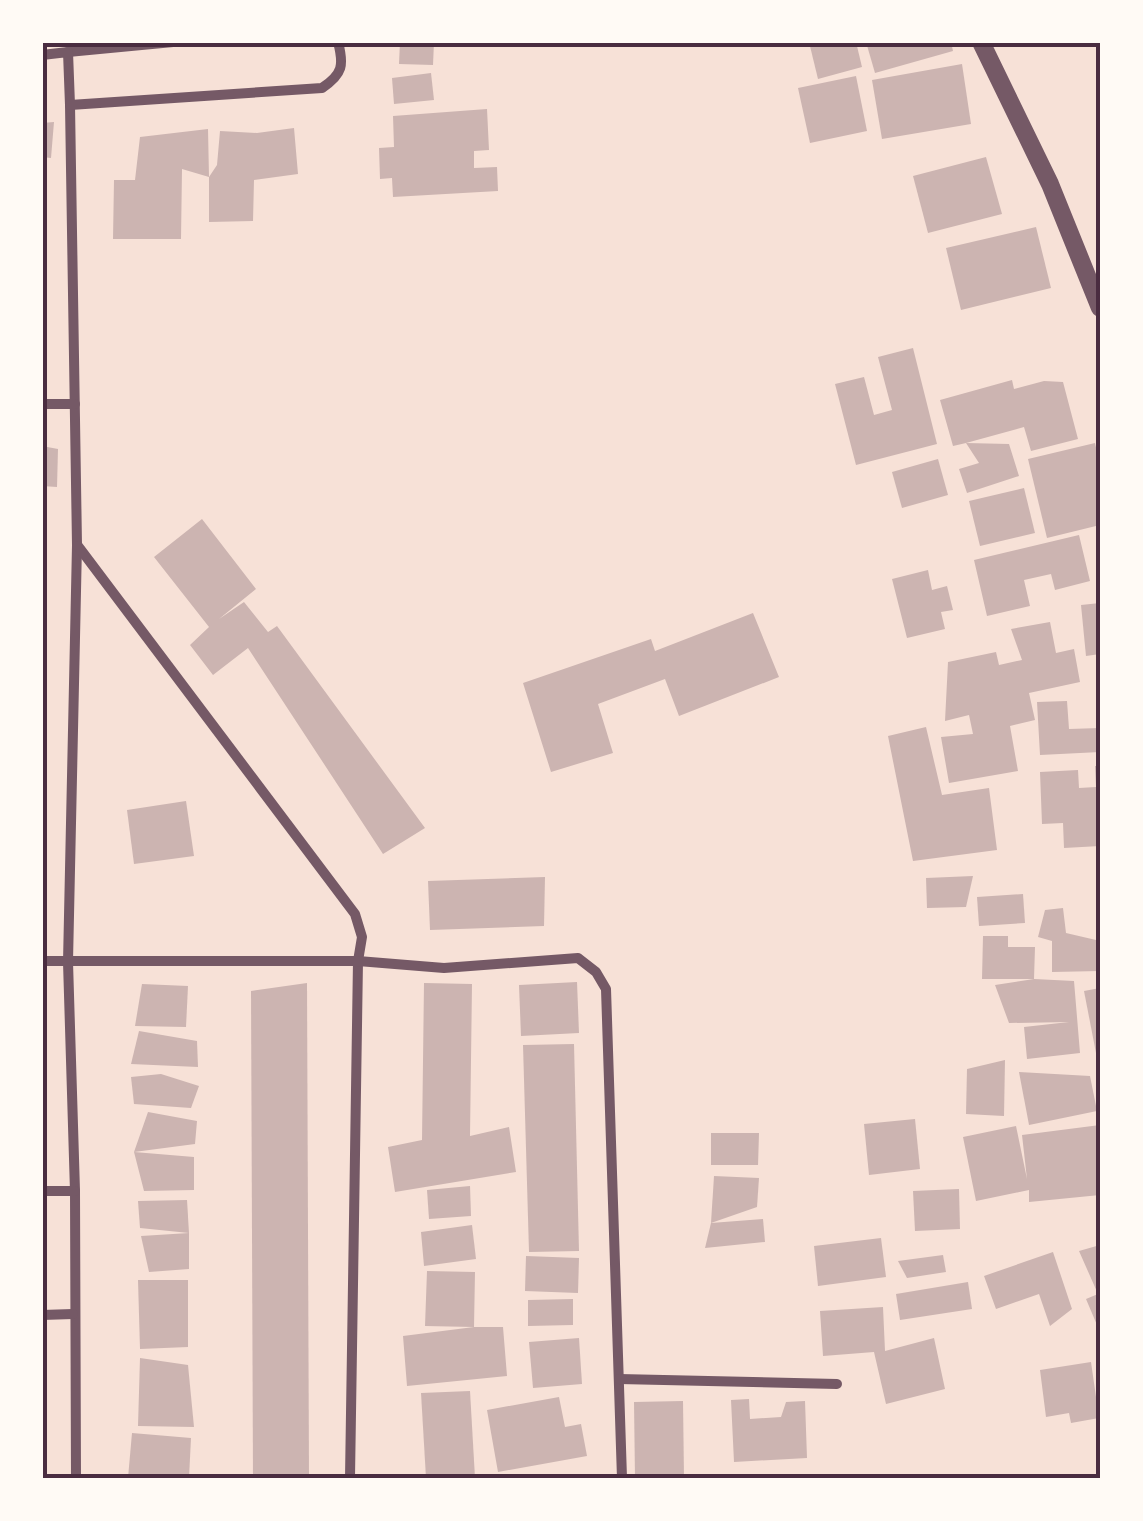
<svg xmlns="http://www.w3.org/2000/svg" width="1143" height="1521" font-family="'Fira Sans',sans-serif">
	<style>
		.building { fill: #ccb4b1 }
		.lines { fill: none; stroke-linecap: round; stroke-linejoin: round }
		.minor { stroke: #755966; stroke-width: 10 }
		.tertiary { stroke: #755966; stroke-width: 18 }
		.neatline { fill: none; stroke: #4a2c40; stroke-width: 4 }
	</style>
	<rect width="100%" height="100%" fill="#f7e1d7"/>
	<!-- building -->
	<g class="building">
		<polygon points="400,42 434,42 433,65 399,64"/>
		<polygon points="809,42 856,42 862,67 818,79"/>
		<polygon points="866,42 951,42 953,51 875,73"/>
		<polygon points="962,64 971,124 882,139 872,80"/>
		<polygon points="431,73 434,100 394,104 392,78"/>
		<polygon points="856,76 867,131 810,143 798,88"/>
		<polygon points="487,109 489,150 474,151 474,168 497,167 498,191 393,197 392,178 380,179 379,148 394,147 393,116"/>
		<polygon points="54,122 51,158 42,157 42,123"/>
		<polygon points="294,128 298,174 254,180 253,221 209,222 209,177 182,169 181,239 113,239 114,180 135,180 140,137 208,129 209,177 217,165 220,131 257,133"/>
		<polygon points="986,157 1002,214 928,233 913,176"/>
		<polygon points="1036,227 1051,288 961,310 946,248"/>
		<polygon points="913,348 937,444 856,465 835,384 864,377 874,415 892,410 878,357"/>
		<polygon points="1012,380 1014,389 1044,381 1063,382 1078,439 1031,451 1024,427 966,443 1009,444 1019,476 967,493 959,469 979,463 966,443 953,446 940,400"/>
		<polygon points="1095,443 1100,466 1100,525 1047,538 1028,459"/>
		<polygon points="42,446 58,449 57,487 42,486"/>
		<polygon points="938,459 948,495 902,508 892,472"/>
		<polygon points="1024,488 1035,533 980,546 969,501"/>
		<polygon points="202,519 256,589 219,619 244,602 268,632 277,626 425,828 383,854 248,648 213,675 190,645 209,627 154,557"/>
		<polygon points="1079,535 1090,581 1055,590 1051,574 1024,580 1030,606 987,616 974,560"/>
		<polygon points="928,570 932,590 947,586 953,610 941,612 945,629 907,638 892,579"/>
		<polygon points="1100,603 1100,654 1086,656 1081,605"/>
		<polygon points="753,613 779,677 679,716 665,679 598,704 613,753 551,772 523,683 651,639 655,651"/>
		<polygon points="1050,622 1056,653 1074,649 1080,682 1029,693 1035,720 1010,726 1018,771 949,783 941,737 973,734 969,715 945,721 948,662 996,652 999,665 1022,660 1011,629"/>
		<polygon points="1067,701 1069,729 1100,728 1100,752 1040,755 1037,702"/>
		<polygon points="926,727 942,795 989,788 997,850 913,861 888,736"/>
		<polygon points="1095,766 1100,766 1100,846 1064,848 1063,823 1042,824 1040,772 1078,770 1079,788 1096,787"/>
		<polygon points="186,801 194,856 134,864 127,810"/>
		<polygon points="973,876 966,907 927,908 926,878"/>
		<polygon points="545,877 544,926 430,930 428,881"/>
		<polygon points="1023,894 1025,923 979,926 977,897"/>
		<polygon points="1063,908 1066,933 1096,940 1096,910 1100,910 1100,971 1052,972 1052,941 1038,937 1045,910"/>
		<polygon points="983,936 1008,936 1008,947 1035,947 1034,979 982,979"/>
		<polygon points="1034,979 1074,981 1080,1053 1027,1059 1024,1027 1069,1022 1009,1023 995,985"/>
		<polygon points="577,982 579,1033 521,1036 519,985"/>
		<polygon points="307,983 309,1478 253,1478 251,991"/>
		<polygon points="424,983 472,984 470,1136 509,1127 516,1172 395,1192 388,1147 422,1140"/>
		<polygon points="142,984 188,986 186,1027 135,1026"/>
		<polygon points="1100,988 1100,1052 1096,1053 1084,991"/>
		<polygon points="139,1031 197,1041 198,1067 131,1064"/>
		<polygon points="574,1044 579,1251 529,1252 523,1045"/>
		<polygon points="1005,1060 1004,1116 966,1114 967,1069"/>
		<polygon points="1019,1072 1090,1076 1097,1111 1029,1125"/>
		<polygon points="161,1074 199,1086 191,1108 134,1104 131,1077"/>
		<polygon points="148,1112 197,1121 195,1144 134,1152 194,1157 194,1190 144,1191 134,1152"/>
		<polygon points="915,1119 920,1169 869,1175 864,1124"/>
		<polygon points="1100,1125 1100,1195 1029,1202 1029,1190 976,1201 963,1137 1016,1126 1027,1179 1022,1135"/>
		<polygon points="711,1133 759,1133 758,1165 711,1165"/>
		<polygon points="714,1176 759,1178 757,1207 711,1223"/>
		<polygon points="470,1186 471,1216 429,1219 427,1190"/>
		<polygon points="959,1189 960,1229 915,1231 913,1191"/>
		<polygon points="187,1200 189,1233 140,1228 138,1201"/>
		<polygon points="763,1219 765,1242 705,1248 711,1223"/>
		<polygon points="472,1225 476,1259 424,1266 421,1232"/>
		<polygon points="189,1233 189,1269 149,1272 141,1236"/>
		<polygon points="881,1238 886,1277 818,1286 814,1246"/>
		<polygon points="1100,1245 1100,1323 1097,1325 1086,1299 1098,1294 1079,1251"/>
		<polygon points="1053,1252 1072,1309 1050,1326 1039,1294 996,1309 984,1276"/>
		<polygon points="943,1255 946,1272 907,1278 898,1261"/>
		<polygon points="526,1256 579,1258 578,1293 525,1291"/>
		<polygon points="427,1271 475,1272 474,1327 503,1327 507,1376 407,1386 403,1336 474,1327 425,1326"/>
		<polygon points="138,1280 188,1280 188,1347 140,1349"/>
		<polygon points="968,1282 972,1309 900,1320 896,1294"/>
		<polygon points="573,1299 573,1325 528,1326 528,1300"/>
		<polygon points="883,1307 885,1351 934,1338 945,1389 886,1404 874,1352 823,1356 820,1311"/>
		<polygon points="579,1338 582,1384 533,1388 529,1342"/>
		<polygon points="140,1358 188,1365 194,1427 138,1426"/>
		<polygon points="1091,1362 1099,1418 1071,1423 1069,1413 1046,1417 1040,1370"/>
		<polygon points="470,1391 475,1478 426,1478 421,1393"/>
		<polygon points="559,1397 565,1427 581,1424 587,1456 498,1472 487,1410"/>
		<polygon points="749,1399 750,1419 781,1417 786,1402 805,1401 807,1458 734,1462 731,1400"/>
		<polygon points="683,1401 684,1478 635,1478 634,1402"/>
		<polygon points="132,1433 191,1438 189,1478 128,1478"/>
	</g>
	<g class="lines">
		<!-- minor -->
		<g class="minor">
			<polyline points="68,52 173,42"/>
			<polyline points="42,55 68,52 70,105 77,545 68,962 75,1191 76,1478"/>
			<path d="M 70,105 L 322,88 C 343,74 344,65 338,42"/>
			<polyline points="42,404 75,404"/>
			<polyline points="78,546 355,914 362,937 358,961 350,1478"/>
			<polyline points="42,961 358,961 444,968 578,958 596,972 606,989 622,1478"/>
			<polyline points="42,1191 75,1191"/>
			<polyline points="42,1315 73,1314"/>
			<polyline points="619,1379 837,1384"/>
		</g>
		<!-- tertiary -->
		<polyline class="tertiary" points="981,42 1050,184 1100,308"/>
	</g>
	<!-- border -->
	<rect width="1143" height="1521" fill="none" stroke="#fffaf5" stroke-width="90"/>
	<rect x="45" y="45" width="1053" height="1431" class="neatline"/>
</svg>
